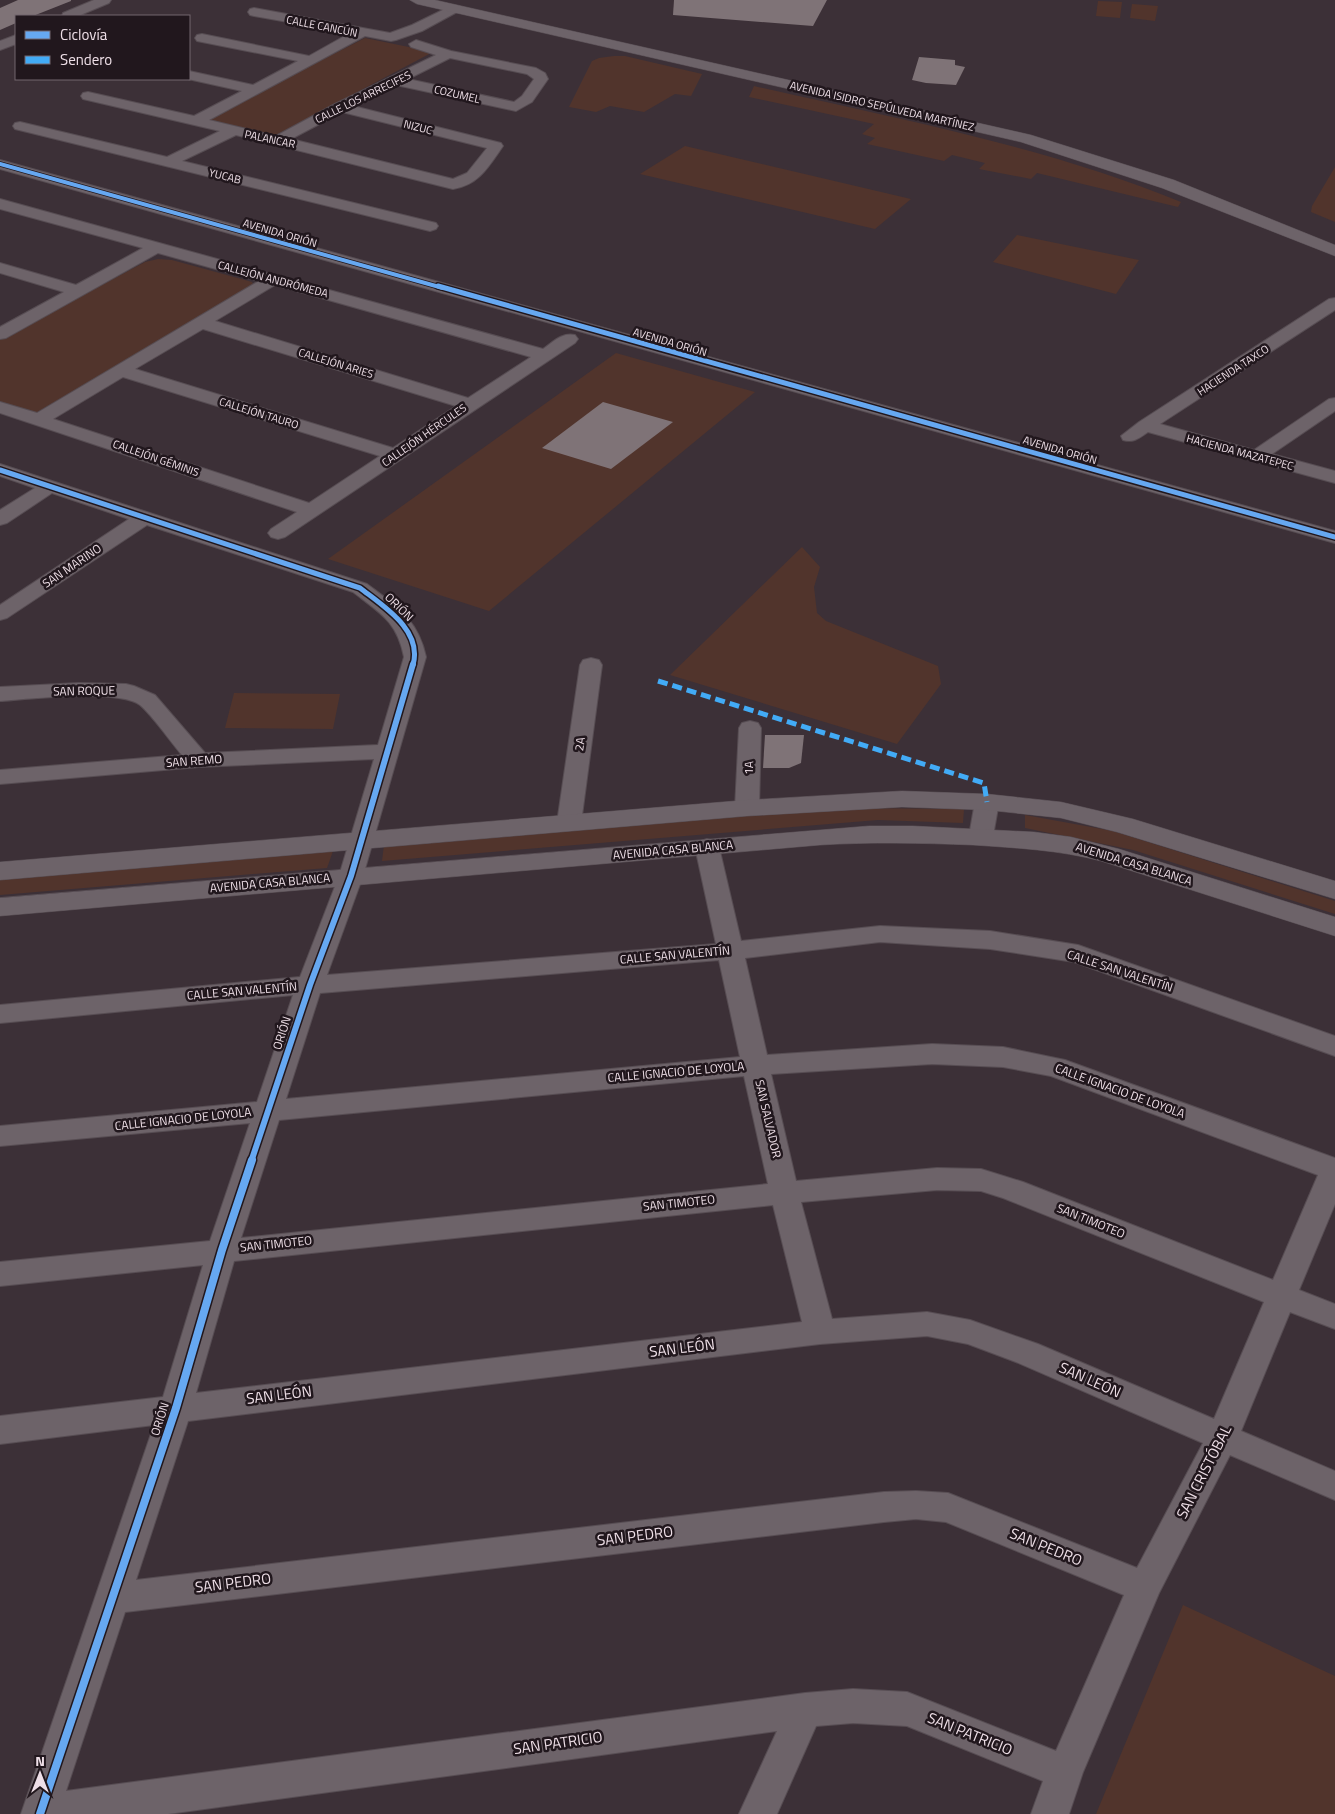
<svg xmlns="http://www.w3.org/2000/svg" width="1335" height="1814" font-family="'Titillium Web',sans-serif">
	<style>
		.green { fill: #51342c }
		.building { fill: #7f7377 }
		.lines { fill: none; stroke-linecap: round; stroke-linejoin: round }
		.street-casing { stroke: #574d53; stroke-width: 2 }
		.secondary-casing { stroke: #574d53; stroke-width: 1 }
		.street { fill: #6d6369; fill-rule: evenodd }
		.secondary { fill: #6d6369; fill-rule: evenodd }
		.quiet { stroke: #42abf6; stroke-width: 5; stroke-dasharray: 10 5; stroke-linecap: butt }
		.cycleway-far3-casing { stroke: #21171d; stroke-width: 5.5 }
		.cycleway-far2-casing { stroke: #21171d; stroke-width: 8 }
		.cycleway-far1-casing { stroke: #21171d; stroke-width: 9 }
		.cycleway-casing { stroke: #21171d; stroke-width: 11 }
		.cycleway-far3 { stroke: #66a8f1; stroke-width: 4 }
		.cycleway-far2 { stroke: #66a8f1; stroke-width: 5 }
		.cycleway-far1 { stroke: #66a8f1; stroke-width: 6 }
		.cycleway { stroke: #66a8f1; stroke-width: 8 }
		.labels { text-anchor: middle; stroke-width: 5; stroke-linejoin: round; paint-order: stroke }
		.far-street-label { font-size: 11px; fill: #eedfe7; stroke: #21171d }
		.street-label { font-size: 12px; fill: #eedfe7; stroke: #21171d }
		.near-street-label { font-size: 15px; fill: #eedfe7; stroke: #21171d }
	</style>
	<rect width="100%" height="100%" fill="#3c3037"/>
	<!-- green -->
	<g class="green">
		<polygon points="1098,1 1122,2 1120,18 1096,16"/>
		<polygon points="1132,4 1158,6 1155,21 1130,18"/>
		<polygon points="365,38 433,52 276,135 206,119"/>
		<polygon points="614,56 625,56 702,74 691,96 675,94 644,112 610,106 596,112 569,107 592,61 599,58"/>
		<path d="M 754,86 C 898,119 1044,146 1181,202 L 1178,207 L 1037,173 L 1031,179 L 979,169 L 985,163 L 952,155 L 944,161 L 867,144 L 875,138 L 862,134 L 874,124 L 749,97 Z"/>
		<polygon points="685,146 911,199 875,229 640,174"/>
		<polygon points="1335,167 1335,222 1311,212 1312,206"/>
		<polygon points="1017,235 1139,260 1116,294 993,262"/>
		<polygon points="158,259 172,260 245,280 252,282 254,286 36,413 0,404 0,339 145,262"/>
		<polygon points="616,353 755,392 489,611 328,559"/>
		<polygon points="802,547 820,567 814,587 817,613 826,621 938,666 941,684 897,744 670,675"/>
		<polygon points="234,693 340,694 333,729 225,728"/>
		<polygon points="844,808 964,809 963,823 878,820 382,861 384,845"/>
		<polygon points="1025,815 1113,831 1335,901 1335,914 1133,850 1025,828"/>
		<polygon points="333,851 327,868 0,895 0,879"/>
		<polygon points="1183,1605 1335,1676 1335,1814 1096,1814"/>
	</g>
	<!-- building -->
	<g class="building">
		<polygon points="18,0 71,0 71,1 33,16 16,16 16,23 0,30 0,8"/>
		<polygon points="674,0 827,0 813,26 673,15"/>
		<polygon points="919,57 955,60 955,65 965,67 956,85 926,83 912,80"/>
		<polygon points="603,402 673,422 611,469 542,448"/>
		<polygon points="765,735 804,735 801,763 789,768 763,768"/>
	</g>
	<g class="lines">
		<defs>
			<g id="street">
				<polygon points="94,0 111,0 109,3 78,16 62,16 63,13"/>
				<path d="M 453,5 L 457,6 L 459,9 L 457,12 L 422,31 L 396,40 L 391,41 L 365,36 L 209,120 L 276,136 L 335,104 L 436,55 L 411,47 L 409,44 L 416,40 L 451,51 L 536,68 L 545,73 L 548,79 L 532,102 L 516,111 L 396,85 L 353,106 L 501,143 L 503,146 C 489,166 479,185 453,189 L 236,135 L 182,161 L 436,223 L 438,226 L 436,229 L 430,231 L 15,129 L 13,126 L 15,123 L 20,122 L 167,157 L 220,131 L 83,99 L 81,96 L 83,93 L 88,92 L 194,116 L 242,91 L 188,79 L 189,71 L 253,85 L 298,61 L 197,41 L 195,38 L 197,35 L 202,34 L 309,56 L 350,33 L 254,16 L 250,15 L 248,12 L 250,9 L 254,8 L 390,33 L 412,25 ZM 450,58 L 527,74 L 534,79 L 522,96 L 514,102 L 408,79 ZM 342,112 L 487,148 L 467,173 L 453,179 L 291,139 Z"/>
				<polygon points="16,35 16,44 0,50 0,41"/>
				<polygon points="0,160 1335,531 1335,543 0,169"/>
				<path d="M 0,199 L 543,349 C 553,342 562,332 575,335 L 578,339 L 575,343 L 285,537 L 278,539 L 271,537 L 268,533 L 271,529 L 297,512 L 0,413 L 0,402 L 37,413 L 259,281 L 158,253 L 6,338 L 0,339 L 0,327 L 64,292 L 0,273 L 0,263 L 76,285 L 143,248 L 0,209 ZM 275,285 L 531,357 L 468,398 L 215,321 ZM 203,329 L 456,406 L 393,448 L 135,369 ZM 123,377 L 380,456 L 309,503 L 53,419 Z"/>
				<path d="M 1335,298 L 1335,310 L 1160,424 L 1254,450 L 1329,399 L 1335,398 L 1335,411 L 1272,454 L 1335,471 L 1335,483 L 1148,432 C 1139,438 1134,443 1123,440 L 1121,436 L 1139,422 L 1329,299 Z"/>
				<path d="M 0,464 L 367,584 C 396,606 418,619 426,657 L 363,876 L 327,975 L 716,944 L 695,847 L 698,842 L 707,839 L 716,842 L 719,847 L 741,941 L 880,926 L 990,931 L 1078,945 L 1335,1036 L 1335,1056 L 1074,962 L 990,949 L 880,942 L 745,958 L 767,1055 L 932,1044 L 1003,1047 L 1065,1060 L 1335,1158 L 1335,1204 L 1299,1290 L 1335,1304 L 1335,1329 L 1290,1312 L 1241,1431 L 1335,1471 L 1335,1500 L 1230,1455 L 1159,1593 L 1083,1772 L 1069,1814 L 1031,1814 L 1043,1781 L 907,1726 L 853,1723 L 816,1726 L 777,1814 L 739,1814 L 777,1731 L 168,1814 L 21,1814 L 154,1425 L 0,1444 L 0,1416 L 163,1397 L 203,1265 L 0,1286 L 0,1262 L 210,1241 L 250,1123 L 0,1146 L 0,1126 L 257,1102 L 293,995 L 0,1023 L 0,1005 L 300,977 L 339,876 L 374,759 L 199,767 L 0,784 L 0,770 L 182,755 C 170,741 152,715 140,705 C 119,689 29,699 0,701 L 0,687 L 79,683 L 126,684 L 134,686 L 155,695 L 205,753 L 378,745 L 404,657 C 397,621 380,613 353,592 L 147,525 L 7,618 L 0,620 L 0,605 L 129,519 L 52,493 L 7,523 L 0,525 L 0,510 L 35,488 L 0,476 ZM 719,960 L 740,1057 L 286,1099 L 320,993 ZM 932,1064 L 1003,1067 L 1051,1076 L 1318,1175 L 1273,1280 L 1023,1182 L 981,1169 L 937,1168 L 796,1181 L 771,1074 ZM 744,1076 L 768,1184 L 241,1238 L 279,1120 ZM 937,1190 L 981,1191 L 1003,1198 L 1264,1302 L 1214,1419 L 1038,1344 L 970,1320 L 927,1312 L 832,1319 L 801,1202 ZM 773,1205 L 802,1322 L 196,1393 L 234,1261 ZM 927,1336 L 968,1344 L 1016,1362 L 1203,1443 L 1137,1568 L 948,1493 L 916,1491 L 884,1492 L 136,1580 L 188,1421 L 820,1344 ZM 916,1519 L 946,1522 L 1124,1595 L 1056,1751 L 907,1692 L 853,1689 L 805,1693 L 66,1791 L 125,1612 L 884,1522 Z"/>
				<polygon points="591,658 599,660 602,665 581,823 577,828 569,830 561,828 557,823 580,665 583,660"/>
				<polygon points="750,721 758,723 761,728 759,808 755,813 747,815 739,813 735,808 739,728 742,723"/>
				<polygon points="987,795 995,797 999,802 993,836 989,841 981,844 973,841 969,836 975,802 979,797"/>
			</g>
			<g id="secondary">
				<polygon points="410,0 435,0 1031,135 1174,180 1335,245 1335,256 1162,188 1021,142 417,4"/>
				<polygon points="902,791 987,794 1061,802 1133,819 1335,881 1335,899 1117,832 1061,818 987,810 902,807 747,816 0,880 0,862 747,800"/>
				<path d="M 869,826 L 913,826 L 1034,832 L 1071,837 L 1119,849 L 1335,917 L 1335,936 L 1101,861 C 1059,850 1017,848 973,845 C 921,843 871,842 820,845 L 0,916 L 0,898 Z"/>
			</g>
		</defs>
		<!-- street casing -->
		<use href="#street" class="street-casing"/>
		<!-- secondary casing -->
		<use href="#secondary" class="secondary-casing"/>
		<!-- street -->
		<use href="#street" class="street"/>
		<!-- secondary -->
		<use href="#secondary" class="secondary"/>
		<!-- quiet -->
		<polyline class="quiet" points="658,681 984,783 987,802"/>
		<defs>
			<polyline id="cycleway-far3" points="0,164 443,288"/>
			<g id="cycleway-far2">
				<polyline points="438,286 1335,537"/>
				<path d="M 0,470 L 360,588 C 383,606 423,630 413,665"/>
			</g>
			<polyline id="cycleway-far1" points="251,1162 310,985 351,876 413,664"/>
			<polyline id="cycleway" points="40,1814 176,1408 222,1250 252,1160"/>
		</defs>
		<!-- cycleway-far3 casing -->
		<use href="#cycleway-far3" class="cycleway-far3-casing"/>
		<!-- cycleway-far2 casing -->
		<use href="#cycleway-far2" class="cycleway-far2-casing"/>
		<!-- cycleway-far1 casing -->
		<use href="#cycleway-far1" class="cycleway-far1-casing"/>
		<!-- cycleway casing -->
		<use href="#cycleway" class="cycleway-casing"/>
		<!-- cycleway-far3 -->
		<use href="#cycleway-far3" class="cycleway-far3"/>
		<!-- cycleway-far2 -->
		<use href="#cycleway-far2" class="cycleway-far2"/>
		<!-- cycleway-far1 -->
		<use href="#cycleway-far1" class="cycleway-far1"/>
		<!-- cycleway -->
		<use href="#cycleway" class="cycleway"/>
	</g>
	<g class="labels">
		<!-- far-street labels -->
		<g class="far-street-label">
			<text transform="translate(322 26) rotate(11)" y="4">CALLE CANCÚN</text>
			<text transform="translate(457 94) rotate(13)" y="4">COZUMEL</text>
			<text transform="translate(363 97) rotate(-26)" y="4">CALLE LOS ARRECIFES</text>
			<text transform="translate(882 106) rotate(13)" y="4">AVENIDA ISIDRO SEPÚLVEDA MARTÍNEZ</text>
			<text transform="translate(418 127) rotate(14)" y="4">NIZUC</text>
			<text transform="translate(270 139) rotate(12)" y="4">PALANCAR</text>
			<text transform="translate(225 176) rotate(14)" y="4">YUCAB</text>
			<text transform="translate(280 233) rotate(16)" y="4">AVENIDA ORIÓN</text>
			<text transform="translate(273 279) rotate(15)" y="4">CALLEJÓN ANDRÓMEDA</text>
			<text transform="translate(670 342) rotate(16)" y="4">AVENIDA ORIÓN</text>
			<text transform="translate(336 363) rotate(17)" y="4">CALLEJÓN ARIES</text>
			<text transform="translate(1233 370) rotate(-33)" y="4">HACIENDA TAXCO</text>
			<text transform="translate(259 413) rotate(17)" y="4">CALLEJÓN TAURO</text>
			<text transform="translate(424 435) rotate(-35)" y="4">CALLEJÓN HÉRCULES</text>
			<text transform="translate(1060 450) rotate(16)" y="4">AVENIDA ORIÓN</text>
			<text transform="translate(1240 452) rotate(15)" y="4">HACIENDA MAZATEPEC</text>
			<text transform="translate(156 458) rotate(19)" y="4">CALLEJÓN GÉMINIS</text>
		</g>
		<!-- street labels -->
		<g class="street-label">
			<text transform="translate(72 566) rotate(-34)" y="4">SAN MARINO</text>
			<text transform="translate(399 607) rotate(44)" y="4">ORIÓN</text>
			<text transform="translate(84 691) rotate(-1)" y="4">SAN ROQUE</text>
			<text transform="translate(580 744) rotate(-82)" y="4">2A</text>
			<text transform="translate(194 761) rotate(-4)" y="4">SAN REMO</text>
			<text transform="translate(749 768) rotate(-88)" y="4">1A</text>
			<text transform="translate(673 850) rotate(-5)" y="4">AVENIDA CASA BLANCA</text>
			<text transform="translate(1134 864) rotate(17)" y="4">AVENIDA CASA BLANCA</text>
			<text transform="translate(270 883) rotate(-5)" y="4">AVENIDA CASA BLANCA</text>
			<text transform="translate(675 955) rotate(-5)" y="4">CALLE SAN VALENTÍN</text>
			<text transform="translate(1120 971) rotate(18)" y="4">CALLE SAN VALENTÍN</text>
			<text transform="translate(242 991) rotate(-5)" y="4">CALLE SAN VALENTÍN</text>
			<text transform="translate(282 1033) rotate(-72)" y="4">ORIÓN</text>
			<text transform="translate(676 1072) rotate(-5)" y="4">CALLE IGNACIO DE LOYOLA</text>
			<text transform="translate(1120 1091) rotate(20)" y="4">CALLE IGNACIO DE LOYOLA</text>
			<text transform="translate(183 1119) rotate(-6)" y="4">CALLE IGNACIO DE LOYOLA</text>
			<text transform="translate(768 1119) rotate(77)" y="4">SAN SALVADOR</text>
			<text transform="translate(679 1203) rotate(-6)" y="4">SAN TIMOTEO</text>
			<text transform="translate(1091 1221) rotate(22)" y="4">SAN TIMOTEO</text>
			<text transform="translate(276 1244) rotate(-6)" y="4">SAN TIMOTEO</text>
			<text transform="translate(160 1419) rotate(-72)" y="4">ORIÓN</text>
		</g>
		<!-- near-street labels -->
		<g class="near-street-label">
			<text transform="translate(682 1348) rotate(-7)" y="5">SAN LEÓN</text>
			<text transform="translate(1090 1380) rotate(24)" y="5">SAN LEÓN</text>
			<text transform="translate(279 1395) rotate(-7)" y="5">SAN LEÓN</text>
			<text transform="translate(1204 1472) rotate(-63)" y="5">SAN CRISTÓBAL</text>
			<text transform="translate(635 1536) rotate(-7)" y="5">SAN PEDRO</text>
			<text transform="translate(1046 1547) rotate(22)" y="5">SAN PEDRO</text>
			<text transform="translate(233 1583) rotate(-7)" y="5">SAN PEDRO</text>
			<text transform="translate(970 1734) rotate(22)" y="5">SAN PATRICIO</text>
			<text transform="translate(558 1743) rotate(-8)" y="5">SAN PATRICIO</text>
		</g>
	</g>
	<!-- legend -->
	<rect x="15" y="15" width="175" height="65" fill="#21171d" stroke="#73676e"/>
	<rect x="25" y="31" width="25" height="8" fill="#66a8f1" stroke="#73676e"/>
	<text x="60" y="40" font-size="15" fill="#eedfe7">Ciclovía</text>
	<rect x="25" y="56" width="25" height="8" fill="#42abf6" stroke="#73676e"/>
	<text x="60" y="65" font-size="15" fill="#eedfe7">Sendero</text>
	<!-- north arrow -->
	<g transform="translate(40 1774)" stroke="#21171d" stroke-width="4" paint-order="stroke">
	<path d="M0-4L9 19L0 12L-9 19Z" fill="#eedfe7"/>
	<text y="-8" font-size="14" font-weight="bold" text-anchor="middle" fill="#eedfe7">N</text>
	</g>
</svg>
